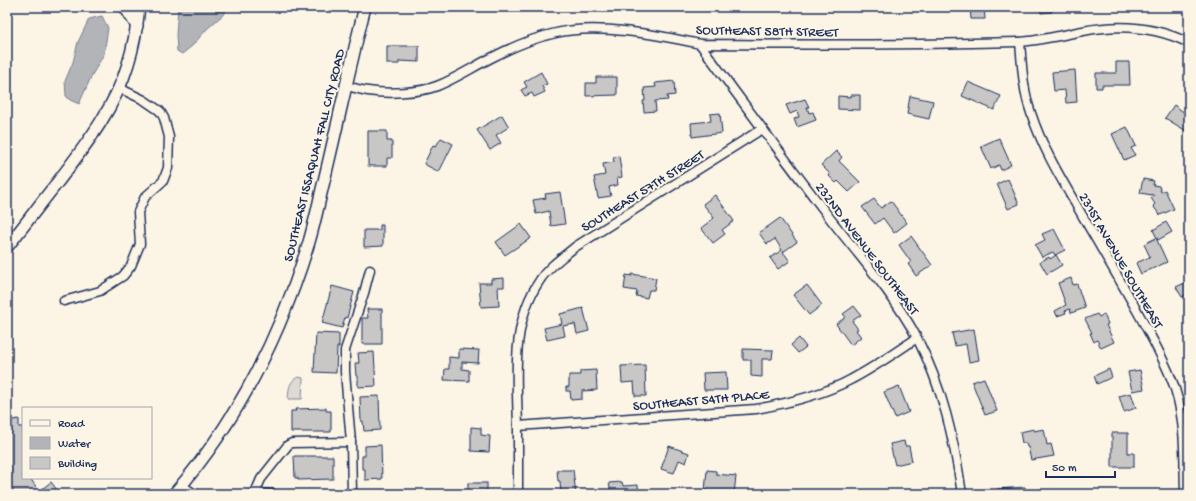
<svg xmlns="http://www.w3.org/2000/svg" width="1196" height="501" font-family="'Gochi Hand',sans-serif">
	<style>
		.green { fill: #dfdbd4; stroke: #7d8599 }
		.water { fill: #b2b4b8; stroke: #767f94 }
		.building { fill: #c8c7c6; stroke: #1b2f5e }
		.lines { fill: none; stroke-linecap: round; stroke-linejoin: round }
		.street-casing { stroke: #1b2f5e; stroke-width: 11 }
		.secondary-casing { stroke: #1b2f5e; stroke-width: 14 }
		.street { stroke: #fcf5e5; stroke-width: 8 }
		.secondary { stroke: #fcf5e5; stroke-width: 11 }
		.labels { text-anchor: middle; stroke-width: 4; stroke-linejoin: round; paint-order: stroke }
		.street-label { font-size: 14px; fill: #1b2f5e; stroke: #fcf5e5 }
	</style>
	<rect width="100%" height="100%" fill="#fcf5e5"/>
	<filter id="ink" filterUnits="userSpaceOnUse"><feTurbulence type="fractalNoise" baseFrequency=".025" numOctaves="2"/><feDisplacementMap in="SourceGraphic" scale="8" xChannelSelector="R" yChannelSelector="G"/><feConvolveMatrix kernelMatrix="1 2 1 2 8 2 1 2 1" color-interpolation-filters="sRGB"/></filter>
	<g filter="url(#ink)">
		<!-- green -->
		<path class="green" d="M 298,377 L 303,378 L 302,399 L 288,399 C 289,390 288,382 298,377 Z"/>
		<!-- water -->
		<g class="water">
			<polygon points="178,7 227,7 225,13 207,29 192,46 182,54 177,51 176,35"/>
			<polygon points="102,16 108,28 104,54 92,75 79,104 70,100 66,96 65,81 73,62 78,42 89,19"/>
		</g>
		<!-- building -->
		<g class="building">
			<rect x="758" y="7" width="25" height="2"/>
			<polygon points="970,7 984,7 985,19 971,19"/>
			<polygon points="1040,7 1051,7 1052,12 1041,13"/>
			<polygon points="387,46 419,46 419,62 399,61 399,64 387,64"/>
			<polygon points="1116,62 1129,62 1130,85 1102,85 1102,88 1096,88 1096,73 1116,73"/>
			<polygon points="1075,70 1077,102 1066,103 1065,90 1054,91 1052,72"/>
			<polygon points="541,72 547,84 542,86 545,92 534,97 532,93 525,96 521,90 527,87 524,82"/>
			<polygon points="596,77 617,77 617,95 586,96 586,83 596,83"/>
			<polygon points="674,81 675,95 667,96 668,100 655,101 656,111 644,112 643,101 645,101 644,88 656,87 655,83"/>
			<polygon points="968,82 1001,96 994,110 962,96"/>
			<polygon points="851,95 860,95 860,110 838,109 838,96 851,97"/>
			<polygon points="910,96 933,101 929,119 907,114"/>
			<polygon points="805,99 809,107 807,107 809,113 813,112 816,120 797,127 794,119 799,117 797,111 790,114 786,105"/>
			<polygon points="1174,105 1189,116 1188,132 1165,118"/>
			<polygon points="720,113 722,133 692,137 691,123 711,121 710,114"/>
			<polygon points="502,115 509,127 496,135 501,143 490,150 477,130"/>
			<polygon points="1127,127 1136,146 1131,148 1135,155 1124,160 1112,134"/>
			<polygon points="368,131 387,131 387,141 392,141 392,158 387,158 387,166 368,166"/>
			<polygon points="441,138 453,144 439,172 424,164 433,145 436,146"/>
			<polygon points="999,138 1011,165 1001,170 999,165 991,169 981,146"/>
			<polygon points="836,151 842,157 839,161 860,182 849,192 838,181 836,183 829,176 830,174 821,165"/>
			<polygon points="619,156 622,177 617,178 618,185 609,187 611,196 598,198 594,177 605,175 603,164 614,162 613,157"/>
			<polygon points="1008,179 1019,204 1008,209 997,184"/>
			<polygon points="1143,179 1154,181 1153,185 1159,186 1161,192 1165,190 1174,209 1160,215 1153,206 1155,204 1151,198 1154,196 1152,194 1152,195 1140,193"/>
			<polygon points="560,192 565,224 551,226 549,211 536,214 533,200 546,198 545,194"/>
			<polygon points="715,195 734,221 722,230 725,234 713,243 701,228 714,218 703,204"/>
			<polygon points="874,199 881,208 891,201 907,223 894,233 883,218 875,224 862,207"/>
			<polygon points="780,218 797,242 783,252 790,261 778,269 770,258 782,250 775,239 767,244 759,233"/>
			<polygon points="1166,222 1172,232 1158,240 1153,230"/>
			<polygon points="521,224 531,238 505,255 496,242"/>
			<polygon points="380,225 383,225 383,246 364,247 364,230 380,230"/>
			<polygon points="1054,229 1065,250 1055,255 1053,252 1042,257 1035,245 1045,240 1042,234"/>
			<polygon points="911,236 932,265 916,276 908,264 911,262 899,245"/>
			<polygon points="1156,238 1167,262 1141,274 1136,263 1150,257 1144,244"/>
			<polygon points="1056,255 1062,265 1047,274 1040,262 1049,257 1050,259"/>
			<polygon points="632,274 656,278 654,290 649,290 647,298 636,296 637,291 624,289 626,275 632,276"/>
			<polygon points="504,278 504,287 498,287 499,306 481,307 479,283 491,283 491,279"/>
			<polygon points="1071,278 1073,285 1077,284 1085,308 1071,313 1070,309 1065,311 1066,313 1057,316 1055,311 1066,305 1058,283"/>
			<polygon points="1189,281 1189,294 1182,297 1176,287"/>
			<polygon points="807,285 822,305 809,315 793,295"/>
			<polygon points="332,286 354,292 347,318 345,317 342,328 322,323"/>
			<polygon points="854,306 861,315 852,321 858,329 856,330 861,337 851,345 836,324 846,317 843,314"/>
			<polygon points="583,308 589,331 577,334 575,324 563,326 565,336 547,340 544,328 562,324 560,314"/>
			<polygon points="367,309 382,309 382,344 362,344 362,318 368,318"/>
			<polygon points="1097,314 1099,317 1104,314 1108,324 1106,325 1114,342 1101,348 1097,340 1094,342 1090,333 1092,333 1085,319"/>
			<polygon points="974,329 979,360 969,362 966,344 955,346 952,333"/>
			<polygon points="316,333 339,334 339,347 337,347 336,373 314,372"/>
			<polygon points="799,338 806,347 798,353 791,345"/>
			<polygon points="459,349 479,350 478,363 462,362 462,369 469,370 469,381 444,380 445,369 449,369 449,357 459,358"/>
			<polygon points="743,349 773,350 772,359 762,359 762,377 751,376 751,360 743,360"/>
			<polygon points="374,352 376,386 358,387 358,376 356,376 355,363 359,363 358,353"/>
			<polygon points="645,365 646,396 635,396 634,382 622,383 621,366"/>
			<polygon points="1109,369 1112,377 1097,384 1094,376"/>
			<polygon points="596,370 597,390 582,391 582,399 571,400 570,391 566,391 566,387 569,387 569,375 580,375 580,371"/>
			<polygon points="1140,370 1144,389 1132,391 1128,372"/>
			<polygon points="726,372 727,390 704,390 703,373"/>
			<polygon points="984,378 997,411 985,415 972,382"/>
			<polygon points="899,386 909,412 895,418 884,392"/>
			<polygon points="1131,393 1136,408 1124,412 1119,396"/>
			<polygon points="379,396 380,430 364,431 363,421 361,421 360,397"/>
			<polygon points="326,408 326,411 331,411 331,432 291,432 291,411 296,411 295,409"/>
			<polygon points="19,419 19,427 23,427 23,478 30,478 41,494 7,494 7,421"/>
			<polygon points="471,427 481,428 481,435 490,436 489,452 471,451"/>
			<polygon points="1034,429 1034,431 1044,429 1047,445 1051,444 1054,456 1031,460 1028,447 1027,447 1026,443 1022,443 1020,432"/>
			<polygon points="1112,433 1128,433 1128,453 1134,453 1134,467 1112,467"/>
			<polygon points="904,441 905,446 909,446 912,461 895,465 890,444"/>
			<polygon points="381,445 382,479 365,480 365,469 362,469 362,456 365,456 365,446"/>
			<polygon points="669,446 689,453 686,463 679,460 674,473 661,469"/>
			<polygon points="294,456 333,456 333,479 298,480 298,478 295,478"/>
			<polygon points="557,470 573,470 576,494 561,494 560,481 558,481"/>
			<polygon points="707,470 716,471 716,474 736,476 734,494 705,491"/>
			<polygon points="51,482 60,494 43,494 45,493 42,489"/>
			<polygon points="622,482 623,486 638,485 639,494 611,494 609,483"/>
			<rect x="468" y="483" width="19" height="11"/>
			<polygon points="1025,487 1025,494 998,494 997,489"/>
			<polygon points="909,491 909,494 892,494 892,492"/>
		</g>
		<g class="lines">
			<defs>
				<g id="street">
					<path d="M 1020,42 C 1022,66 1023,90 1031,113 C 1042,147 1060,177 1078,208 C 1099,245 1121,281 1141,318 C 1153,341 1167,364 1175,389 C 1186,423 1184,459 1185,494"/>
					<path d="M 700,44 C 743,103 787,162 832,221 C 861,258 895,296 917,338 C 943,388 954,439 962,494"/>
					<path d="M 347,86 C 354,88 361,90 368,91 C 387,94 419,93 437,86 C 455,79 473,67 491,58 C 512,47 533,38 556,33 C 597,23 659,35 700,44 C 806,45 912,45 1018,42 C 1039,41 1062,35 1083,31 C 1119,24 1156,27 1189,43"/>
					<polyline points="64,301 100,291 123,276 131,266 140,244 138,212 145,197 163,181 168,168 169,137 164,118 160,111 144,100 119,88"/>
					<path d="M 518,426 L 756,409 C 789,403 823,395 852,379 C 875,367 896,352 917,338"/>
					<polyline points="182,486 195,494"/>
					<polyline points="255,493 261,479 288,445 292,443 351,442"/>
					<polyline points="252,494 255,493 273,494"/>
					<polyline points="352,494 351,442 345,372 345,350 364,293 370,270"/>
					<path d="M 518,494 C 518,472 518,449 518,427 C 517,377 510,324 540,280 C 548,267 563,257 575,247 L 762,129"/>
				</g>
				<g id="secondary">
					<polyline points="125,7 137,26"/>
					<path d="M 7,247 C 24,226 40,204 57,183 C 85,146 115,108 128,64 C 134,45 137,26 139,7"/>
					<path d="M 174,494 C 237,422 281,334 309,242 C 315,222 319,201 324,181 C 338,123 350,65 365,7"/>
				</g>
			</defs>
			<!-- street casing -->
			<use href="#street" class="street-casing"/>
			<!-- secondary casing -->
			<use href="#secondary" class="secondary-casing"/>
			<!-- street -->
			<use href="#street" class="street"/>
			<!-- secondary -->
			<use href="#secondary" class="secondary"/>
		</g>
	</g>
	<g class="labels">
		<!-- street labels -->
		<g class="street-label">
			<text transform="translate(767 30) rotate(1)" y="5">SOUTHEAST 58TH STREET</text>
			<text transform="translate(313 155) rotate(-76)" y="5">SOUTHEAST ISSAQUAH FALL CITY ROAD</text>
			<text transform="translate(642 190) rotate(-32)" y="5">SOUTHEAST 57TH STREET</text>
			<text transform="translate(868 248) rotate(53)" y="5">232ND AVENUE SOUTHEAST</text>
			<text transform="translate(1122 260) rotate(60)" y="5">231ST AVENUE SOUTHEAST</text>
			<text transform="translate(701 399) rotate(-5)" y="5">SOUTHEAST 54TH PLACE</text>
		</g>
	</g>
	<!-- margin -->
	<rect width="1196" height="501" fill="none" stroke="#fcf5e5" stroke-width="24"/>
	<rect x="12" y="12" width="1172" height="477" fill="none" stroke="#1b2f5e" stroke-width="1.5" filter="url(#ink)"/>
	<!-- legend -->
	<rect x="22" y="407" width="130" height="72" fill="#fcf5e5" stroke="#a2a6af"/>
	<rect x="30" y="420" width="20" height="6" fill="#fcf5e5" stroke="#a2a6af"/>
	<text x="58" y="427" font-size="12" fill="#1b2f5e">Road</text>
	<rect x="30" y="437" width="20" height="12" fill="#b2b4b8" stroke="#a2a6af"/>
	<text x="58" y="447" font-size="12" fill="#1b2f5e">Water</text>
	<rect x="30" y="457" width="20" height="12" fill="#c8c7c6" stroke="#a2a6af"/>
	<text x="58" y="467" font-size="12" fill="#1b2f5e">Building</text>
	<!-- scale -->
	<path d="M1046 471v6h69v-6" fill="none" stroke="#1b2f5e" stroke-width="2"/>
	<text x="1052" y="471" font-size="12" fill="#1b2f5e" stroke="#fcf5e5" stroke-width="3" paint-order="stroke">50 m</text>
</svg>
